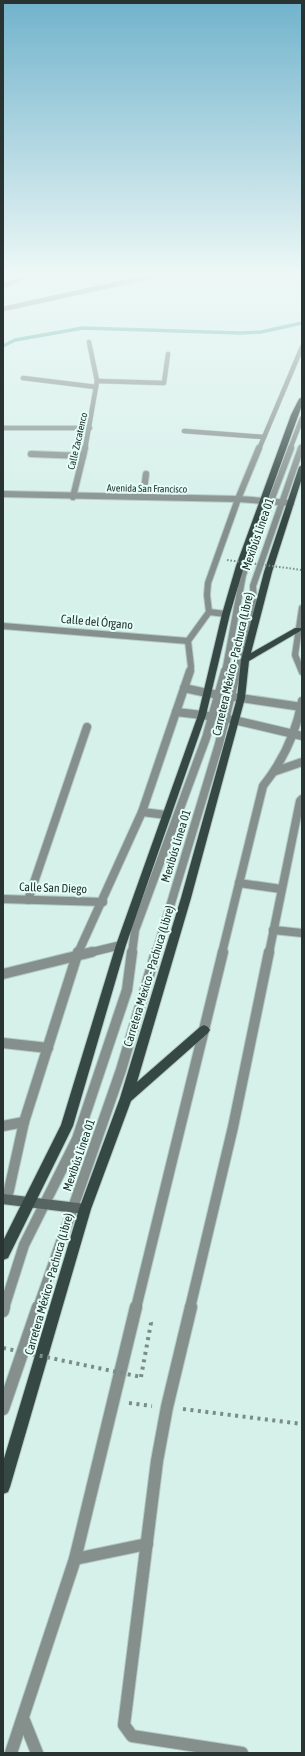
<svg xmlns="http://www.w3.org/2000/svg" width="305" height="1756" font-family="'Asap Condensed',sans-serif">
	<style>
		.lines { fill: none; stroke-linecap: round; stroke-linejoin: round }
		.stream { stroke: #60b1a2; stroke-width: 3.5 }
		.service-far4-casing { stroke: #b3cac5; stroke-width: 5.5 }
		.service-far3-casing { stroke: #b3cac5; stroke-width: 8 }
		.service-far2-casing { stroke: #b3cac5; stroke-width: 10 }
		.service-far1-casing { stroke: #b3cac5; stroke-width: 12 }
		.service-casing { stroke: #b3cac5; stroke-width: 14 }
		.minor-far4-casing { stroke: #b3cac5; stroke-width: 5.5 }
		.minor-far3-casing { stroke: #b3cac5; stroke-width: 8 }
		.minor-far2-casing { stroke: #b3cac5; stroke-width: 10 }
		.minor-far1-casing { stroke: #b3cac5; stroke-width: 12 }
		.minor-casing { stroke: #b3cac5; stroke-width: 14 }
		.tertiary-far2-casing { stroke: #b3cac5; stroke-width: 5.5 }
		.tertiary-far1-casing { stroke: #b3cac5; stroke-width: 8 }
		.tertiary-casing { stroke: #b3cac5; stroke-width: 10 }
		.secondary-casing { stroke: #b3cac5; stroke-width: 12 }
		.primary-casing { stroke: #b3cac5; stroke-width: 2 }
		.path { stroke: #7a8c88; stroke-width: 4; stroke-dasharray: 3 4.5; stroke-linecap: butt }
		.service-far4 { stroke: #85908d; stroke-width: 4.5 }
		.service-far3 { stroke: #85908d; stroke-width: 6 }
		.service-far2 { stroke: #85908d; stroke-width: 8 }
		.service-far1 { stroke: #85908d; stroke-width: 10 }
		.service { stroke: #85908d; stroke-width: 12 }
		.minor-far4 { stroke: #85908d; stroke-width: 4.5 }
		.minor-far3 { stroke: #85908d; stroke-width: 6 }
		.minor-far2 { stroke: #85908d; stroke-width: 8 }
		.minor-far1 { stroke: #85908d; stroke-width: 10 }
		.minor { stroke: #85908d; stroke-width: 12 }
		.tertiary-far2 { stroke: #85908d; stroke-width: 4.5 }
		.tertiary-far1 { stroke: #85908d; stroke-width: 6 }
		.tertiary { stroke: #85908d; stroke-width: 8 }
		.secondary { stroke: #566562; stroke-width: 10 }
		.primary { fill: #364844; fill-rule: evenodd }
		.path-bridge-far1 { stroke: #7a8c88; stroke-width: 2; stroke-dasharray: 1.5 2; stroke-linecap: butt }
		.path-bridge { stroke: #7a8c88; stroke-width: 4; stroke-dasharray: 3 4.5; stroke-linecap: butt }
		.labels { text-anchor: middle; stroke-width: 4; stroke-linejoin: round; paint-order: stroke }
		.far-street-label { font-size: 10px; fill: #293331; stroke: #e3fdf7 }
		.street-label { font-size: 12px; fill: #293331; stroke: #e3fdf7 }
	</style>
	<rect width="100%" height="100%" fill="#d6f0ea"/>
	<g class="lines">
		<!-- stream -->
		<polyline class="stream" points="3,346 15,340 83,328 240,333 261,332 302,323"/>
		<defs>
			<g id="service-far4">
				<polyline points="290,449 302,418"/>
				<polyline points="301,449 302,446"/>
			</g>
			<g id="service-far3">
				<polyline points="225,672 243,575 291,448"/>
				<polyline points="237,672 254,605 253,586 301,448"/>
			</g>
			<g id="service-far2">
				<polyline points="239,883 281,889"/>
				<polyline points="273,930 302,933"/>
				<polyline points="88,953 121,945"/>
				<polyline points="132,953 135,930 206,738 225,671"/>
				<polyline points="156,953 219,744 237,671"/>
				<polyline points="269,953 300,801 302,799"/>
			</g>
			<g id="service-far1">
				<polyline points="3,974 92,952"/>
				<polyline points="3,1043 48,1048"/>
				<polyline points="3,1126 24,1122"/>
				<polyline points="4,1308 24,1245 77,1139 127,990 132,952"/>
				<polyline points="38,1308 121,1070 156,952"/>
				<polyline points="190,1308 233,1127 269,952"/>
			</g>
			<g id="service">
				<polyline points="191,1307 167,1407 157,1461 124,1725 132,1736 242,1753"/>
				<polyline points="3,1311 4,1307"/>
				<polyline points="3,1409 38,1307"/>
				<polyline points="75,1559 147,1544"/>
			</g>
			<g id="minor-far4">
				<polyline points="22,272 33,273"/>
				<polyline points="3,309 171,272"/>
				<polyline points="23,378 96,387"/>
				<polyline points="97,381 164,383 168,354"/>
				<polyline points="3,428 90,428"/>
				<polyline points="184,431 264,437"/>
				<polyline points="85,449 97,381 89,342"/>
				<polyline points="259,449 302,347"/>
			</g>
			<g id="minor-far3">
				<polyline points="31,454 83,456"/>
				<polyline points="73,497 85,448"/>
				<polyline points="143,497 146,474"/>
				<polyline points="209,612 226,614"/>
				<polyline points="3,626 188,641"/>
				<polyline points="189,672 191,667 188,641 209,612 207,595 208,583 238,499 259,448"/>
				<polyline points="302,672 295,655 302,608"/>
			</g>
			<g id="minor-far2">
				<polyline points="184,688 207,693"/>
				<polyline points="176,712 202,715"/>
				<polyline points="142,812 167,815"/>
				<polyline points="3,899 103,902"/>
				<polyline points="28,900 87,727"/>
				<polyline points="78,953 142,812 190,671"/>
				<path d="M 222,953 L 263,786 C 283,761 296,733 302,701"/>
			</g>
			<g id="minor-far1">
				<polyline points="7,1199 24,1122 78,952"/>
				<polyline points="136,1308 223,952"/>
			</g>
			<g id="minor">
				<polyline points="23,1718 37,1753"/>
				<polyline points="11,1753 75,1559 136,1307"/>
			</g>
			<polyline id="tertiary-far2" points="3,286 36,272"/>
			<polyline id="tertiary-far1" points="3,494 238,499 291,503"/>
			<g id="tertiary">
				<polyline points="207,693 302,707"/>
				<polyline points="202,715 234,720 302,736"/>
				<polyline points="276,771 302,762"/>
			</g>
			<polyline id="secondary" points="3,1199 85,1209"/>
			<g id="primary">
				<polygon points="302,397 302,405 244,566 230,614 206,715 126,945 73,1126 8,1258 3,1260 3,1241 61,1125 116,945 198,715 222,614 236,566 291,415 299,399"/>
				<polygon points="302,465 302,478 272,572 251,653 295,628 301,628 302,630 249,661 245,698 191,898 137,1082 200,1027 204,1025 208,1027 210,1030 208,1033 131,1101 91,1209 10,1487 8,1492 3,1494 3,1462 79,1209 120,1098 181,898 237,698 241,660 264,572 299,467"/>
			</g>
		</defs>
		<!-- service-far4 casing -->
		<use href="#service-far4" class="service-far4-casing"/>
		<!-- service-far3 casing -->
		<use href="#service-far3" class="service-far3-casing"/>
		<!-- service-far2 casing -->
		<use href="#service-far2" class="service-far2-casing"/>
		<!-- service-far1 casing -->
		<use href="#service-far1" class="service-far1-casing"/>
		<!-- service casing -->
		<use href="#service" class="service-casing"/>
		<!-- minor-far4 casing -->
		<use href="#minor-far4" class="minor-far4-casing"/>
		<!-- minor-far3 casing -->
		<use href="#minor-far3" class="minor-far3-casing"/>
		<!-- minor-far2 casing -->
		<use href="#minor-far2" class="minor-far2-casing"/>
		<!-- minor-far1 casing -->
		<use href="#minor-far1" class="minor-far1-casing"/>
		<!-- minor casing -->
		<use href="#minor" class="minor-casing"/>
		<!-- tertiary-far2 casing -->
		<use href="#tertiary-far2" class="tertiary-far2-casing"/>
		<!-- tertiary-far1 casing -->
		<use href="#tertiary-far1" class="tertiary-far1-casing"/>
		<!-- tertiary casing -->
		<use href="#tertiary" class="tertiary-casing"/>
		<!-- secondary casing -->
		<use href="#secondary" class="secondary-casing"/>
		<!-- primary casing -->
		<use href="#primary" class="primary-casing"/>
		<!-- path -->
		<g class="path">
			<polyline points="141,1377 151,1323 150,1320"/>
			<polyline points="129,1403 152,1406"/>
			<polyline points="183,1409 302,1424"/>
		</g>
		<!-- service-far4 -->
		<use href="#service-far4" class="service-far4"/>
		<!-- service-far3 -->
		<use href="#service-far3" class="service-far3"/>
		<!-- service-far2 -->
		<use href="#service-far2" class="service-far2"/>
		<!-- service-far1 -->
		<use href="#service-far1" class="service-far1"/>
		<!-- service -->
		<use href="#service" class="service"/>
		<!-- minor-far4 -->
		<use href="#minor-far4" class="minor-far4"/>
		<!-- minor-far3 -->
		<use href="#minor-far3" class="minor-far3"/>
		<!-- minor-far2 -->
		<use href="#minor-far2" class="minor-far2"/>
		<!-- minor-far1 -->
		<use href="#minor-far1" class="minor-far1"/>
		<!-- minor -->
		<use href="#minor" class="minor"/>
		<!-- tertiary-far2 -->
		<use href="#tertiary-far2" class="tertiary-far2"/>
		<!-- tertiary-far1 -->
		<use href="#tertiary-far1" class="tertiary-far1"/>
		<!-- tertiary -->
		<use href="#tertiary" class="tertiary"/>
		<!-- secondary -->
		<use href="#secondary" class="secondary"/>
		<!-- primary -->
		<use href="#primary" class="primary"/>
		<!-- path-bridge-far1 -->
		<polyline class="path-bridge-far1" points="227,560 302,570"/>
		<!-- path-bridge -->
		<polyline class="path-bridge" points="3,1348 141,1377"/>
	</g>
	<!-- sky -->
	<linearGradient id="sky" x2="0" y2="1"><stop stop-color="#71b3cc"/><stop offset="0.53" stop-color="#edf8f6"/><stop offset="1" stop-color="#edf8f6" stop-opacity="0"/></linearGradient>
	<rect width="305" height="518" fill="url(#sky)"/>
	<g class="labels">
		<!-- far-street labels -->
		<g class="far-street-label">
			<text transform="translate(77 441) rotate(-77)" y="4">Calle Zacatenco</text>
			<text transform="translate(147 488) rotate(1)" y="4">Avenida San Francisco</text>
		</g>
		<!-- street labels -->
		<g class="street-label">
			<text transform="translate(258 534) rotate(-71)" y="4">Mexibús Línea 01</text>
			<text transform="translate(97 622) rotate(5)" y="4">Calle del Órgano</text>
			<text transform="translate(233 664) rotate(-77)" y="4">Carretera México - Pachuca (Libre)</text>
			<text transform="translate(176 846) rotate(-73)" y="4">Mexibús Línea 01</text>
			<text transform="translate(53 888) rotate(2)" y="4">Calle San Diego</text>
			<text transform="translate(149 976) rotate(-73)" y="4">Carretera México - Pachuca (Libre)</text>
			<text transform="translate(79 1155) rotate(-71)" y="4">Mexibús Línea 01</text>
			<text transform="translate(49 1284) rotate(-74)" y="4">Carretera México - Pachuca (Libre)</text>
		</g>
	</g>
	<!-- border -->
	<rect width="305" height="1756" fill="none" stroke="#293331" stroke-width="8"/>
</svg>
